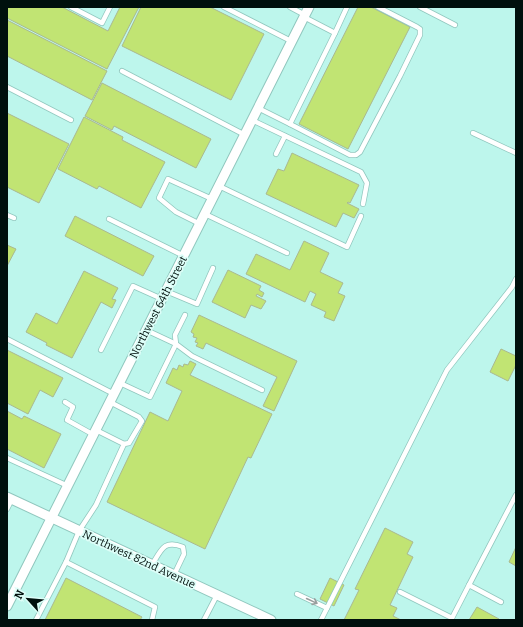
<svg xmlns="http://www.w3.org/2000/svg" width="523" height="627" font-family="Bitter,serif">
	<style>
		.building { fill: #c1e473; stroke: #aab990 }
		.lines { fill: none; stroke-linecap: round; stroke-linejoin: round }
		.lane-casing { stroke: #90c7be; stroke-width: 6 }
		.street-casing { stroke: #90c7be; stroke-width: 11 }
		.lane { stroke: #fff; stroke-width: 4.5 }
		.street { stroke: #fff; stroke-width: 9 }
		.oneway { stroke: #999f9e }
		.labels { text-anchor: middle; stroke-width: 3.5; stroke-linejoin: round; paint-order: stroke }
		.street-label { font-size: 11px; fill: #00100d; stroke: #ddfef8 }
	</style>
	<rect width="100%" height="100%" fill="#bdf6ec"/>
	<!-- building -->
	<g class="building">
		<polygon points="7,7 62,7 108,31 120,7 139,7 107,69 7,18"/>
		<polygon points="141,7 210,7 264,34 231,100 122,46"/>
		<polygon points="358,7 371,7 410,27 348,149 299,124"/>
		<polygon points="7,20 107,71 92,100 7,56"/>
		<polygon points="102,83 211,139 196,168 114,126 112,130 85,116"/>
		<polygon points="7,113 69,144 39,203 7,187"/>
		<polygon points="84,117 123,137 122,140 165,162 141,208 99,186 97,189 58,169"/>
		<polygon points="292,153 359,185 350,203 348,202 347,203 359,209 354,218 343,213 336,227 266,194 278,169 284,171"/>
		<polygon points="75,216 154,256 143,276 65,236"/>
		<polygon points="304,241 329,253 320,272 343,283 338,293 345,296 334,321 324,317 326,312 311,305 316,294 310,291 305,302 246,274 256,254 290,270"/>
		<polygon points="7,245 16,249 7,266"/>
		<polygon points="228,270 261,286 259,290 264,293 262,297 257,294 256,296 266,301 261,309 251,305 245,318 212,302"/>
		<polygon points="84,271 118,288 112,299 116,300 112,308 101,302 72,358 46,345 47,343 26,332 36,313 57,324"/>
		<polygon points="199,315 297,361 274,411 263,406 277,377 206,343 203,349 196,346 198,343 195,342 197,338 193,337 194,334 191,332"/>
		<polygon points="501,349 516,356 516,365 508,381 490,372"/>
		<polygon points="7,350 63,378 53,397 40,390 28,414 7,403"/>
		<polygon points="190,361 196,364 190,375 272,414 251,458 248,457 205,549 107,502 150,412 168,421 182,391 166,383 173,368 177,370 179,365 183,367 184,364 188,365"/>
		<polygon points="7,411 22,419 24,416 61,434 44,468 7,449"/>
		<polygon points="385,528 413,542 407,554 413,557 390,605 397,608 393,616 401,620 344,620 359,590 355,589"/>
		<polygon points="516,547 516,566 509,562"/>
		<polygon points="66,578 142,617 140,620 45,620"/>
		<polygon points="330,578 344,585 334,606 320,599"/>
		<polygon points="477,607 499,619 498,620 469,620"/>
	</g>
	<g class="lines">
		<defs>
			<g id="lane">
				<polyline points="71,7 102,23 110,7"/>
				<polyline points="224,7 291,41"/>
				<polyline points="290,7 305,15"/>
				<polyline points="420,7 455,25"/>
				<polyline points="335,33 347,7"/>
				<polyline points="122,71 245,135"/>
				<polyline points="7,87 71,120"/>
				<polyline points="258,108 290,124 335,33 304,17"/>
				<polyline points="252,120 361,172 367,183 363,204"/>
				<polyline points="290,124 350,155 356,155 360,152 400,76 420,35 420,29 417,27 378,7"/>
				<polyline points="473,133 516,153"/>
				<polyline points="276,154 285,136"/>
				<polyline points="219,186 347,247 361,216"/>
				<polyline points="205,214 287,253"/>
				<polyline points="7,215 14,218"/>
				<polyline points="109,219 184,256"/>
				<polyline points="200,224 176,212 159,198 168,179 212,199"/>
				<polyline points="166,291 197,304 213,268"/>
				<polyline points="185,315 175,335 176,344 192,356 262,390"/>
				<polyline points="7,339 114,394"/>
				<polyline points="101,350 133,286 162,299"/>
				<polyline points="120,383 150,397 176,344 146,330"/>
				<polyline points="65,402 73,407 67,420 94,435"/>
				<polyline points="110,402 139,417 142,421 129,443 124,444"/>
				<polyline points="96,430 124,444 96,505 79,531 66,562 155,607 152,620"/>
				<polyline points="7,458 68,486"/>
				<polyline points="7,509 12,499"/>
				<path d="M 152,565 C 161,550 164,539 183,547 L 184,554 L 174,575"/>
				<polyline points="469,585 516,495"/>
				<polyline points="400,592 452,618"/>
				<polyline points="297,594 327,608"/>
				<polyline points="36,620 66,562"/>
				<polyline points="204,620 217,595"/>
				<polyline points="321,620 447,370 512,287 516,279"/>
				<polyline points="451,620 469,585 501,602"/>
			</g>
			<g id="street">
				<polyline points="7,497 271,620"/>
				<polyline points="7,606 309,7"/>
			</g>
		</defs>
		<!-- lane casing -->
		<use href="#lane" class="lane-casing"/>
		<!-- street casing -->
		<use href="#street" class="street-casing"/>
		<!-- lane -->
		<use href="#lane" class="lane"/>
		<!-- street -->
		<use href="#street" class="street"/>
	</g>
	<!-- one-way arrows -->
	<defs><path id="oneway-shaft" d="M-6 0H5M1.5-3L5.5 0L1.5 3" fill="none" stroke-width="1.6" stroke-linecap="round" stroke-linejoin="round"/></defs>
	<use class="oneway" href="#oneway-shaft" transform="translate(312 601) rotate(25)"/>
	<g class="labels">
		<!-- street labels -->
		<g class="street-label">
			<text transform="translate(158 307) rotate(-63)" y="4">Northwest 64th Street</text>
			<text transform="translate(139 559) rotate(25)" y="4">Northwest 82nd Avenue</text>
		</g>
	</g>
	<!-- border -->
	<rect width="523" height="627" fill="none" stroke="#00100d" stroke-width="16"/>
	<!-- north arrow -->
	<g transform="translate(28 599) rotate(297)" stroke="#ddfef8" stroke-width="3" paint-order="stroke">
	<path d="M0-3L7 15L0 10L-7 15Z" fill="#00100d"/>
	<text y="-6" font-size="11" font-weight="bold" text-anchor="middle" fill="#00100d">N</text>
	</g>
</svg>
